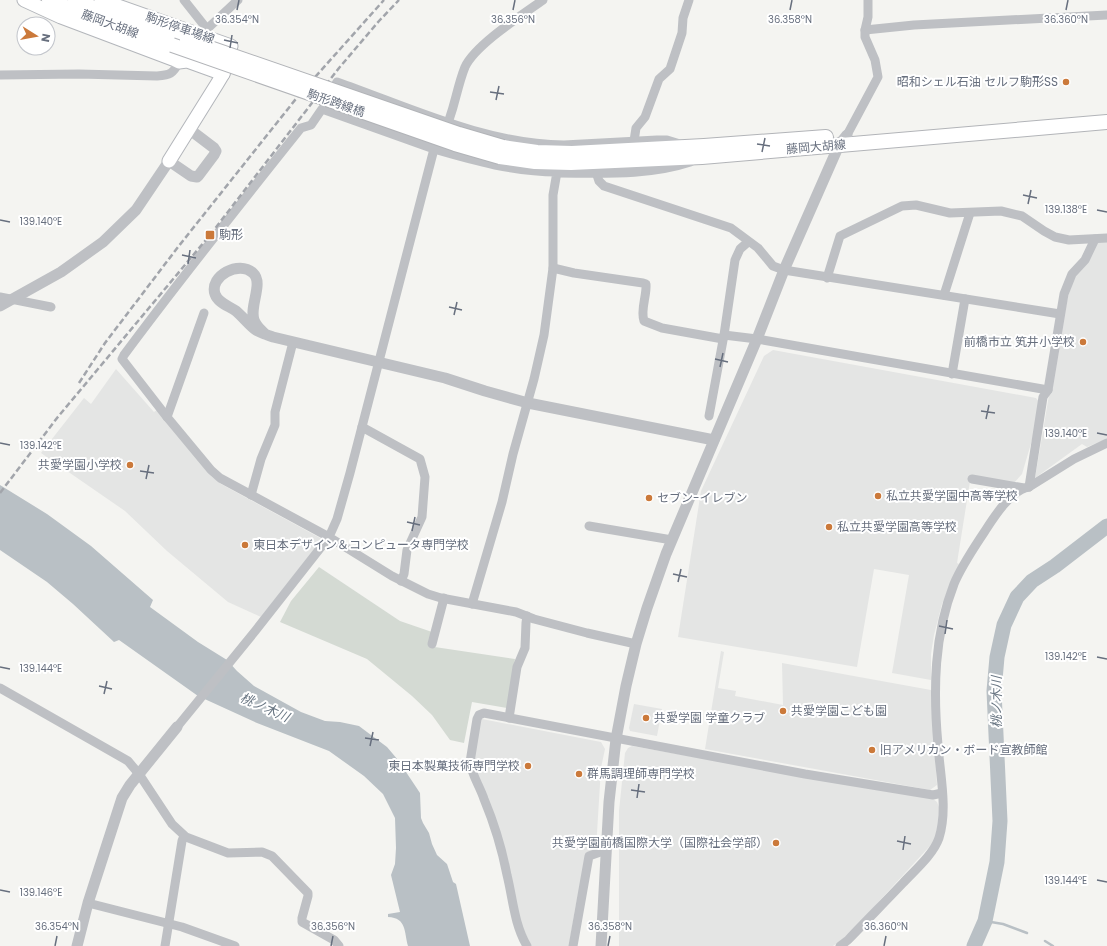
<svg xmlns="http://www.w3.org/2000/svg" width="1107" height="946" font-family="Poppins,'Noto Sans JP',sans-serif">
	<style>
		.built { fill: #e4e5e4 }
		.green { fill: #d4dad3 }
		.water { fill: #b9c0c5 }
		.lines { fill: none; stroke-linecap: round; stroke-linejoin: round }
		.stream { stroke: #b9c0c5; stroke-width: 2.5 }
		.river { stroke: #b9c0c5; stroke-width: 15 }
		.secondary-casing { stroke: #b3b6bb; stroke-width: 15 }
		.primary-casing { stroke: #b2b4b8; stroke-width: 16 }
		.minor { stroke: #bec0c4; stroke-width: 9 }
		.tertiary { stroke: #bec0c4; stroke-width: 11 }
		.secondary { stroke: #fff; stroke-width: 13 }
		.primary { stroke: #fff; stroke-width: 14 }
		.rail { stroke: #a2a5ab; stroke-width: 2.5; stroke-dasharray: 6 3; stroke-linecap: butt }
		.primary-bridge-casing { stroke: #b2b4b8; stroke-width: 16; stroke-linecap: butt }
		.primary-bridge { stroke: #fff; stroke-width: 14 }
		.ticks { fill: none; stroke: #676f7e; stroke-width: 1.5 }
		.poi-dot { fill: #cb793a; stroke: #fff; stroke-width: 1.5 }
		.labels { text-anchor: middle; stroke-width: 4; stroke-linejoin: round; paint-order: stroke }
		.street-label { font-size: 12px; fill: #676f7e; stroke: #fff }
		.poi-label { font-size: 12px; fill: #676f7e; stroke: #fff; text-anchor: start }
		.water-label { font-size: 13px; font-style: italic; fill: #687582; stroke: #fff }
		.ticks-label { font-size: 10px; text-anchor: middle; fill: #676f7e; stroke: #fff; stroke-width: 4; stroke-linejoin: round; paint-order: stroke }
	</style>
	<rect width="100%" height="100%" fill="#f4f4f1"/>
	<!-- built -->
	<g class="built">
		<polygon points="1098,242 1107,242 1107,439 1087,447 1082,444 1035,478 1050,389 1068,296 1075,276"/>
		<polygon points="773,350 1036,398 1039,402 1035,430 1022,474 1014,483 971,475 957,563 959,564 942,604 934,635 931,654 931,680 892,673 909,575 874,569 857,667 678,637 701,491 764,356"/>
		<polygon points="116,369 154,412 157,410 212,477 221,484 322,539 261,617 228,602 167,551 125,511 41,453 84,398 91,404"/>
		<polygon points="721,651 724,652 718,688 736,691 735,696 783,705 782,663 931,690 937,785 930,790 705,749"/>
		<polygon points="634,704 662,709 657,736 630,731 629,728"/>
		<polygon points="482,719 601,742 605,749 601,768 596,849 587,853 575,909 569,946 531,946 520,921 510,871 481,781 473,768 479,722"/>
		<polygon points="632,746 933,799 937,802 939,807 938,824 935,839 929,847 849,934 833,946 619,946 619,811 625,753 628,748"/>
	</g>
	<!-- green -->
	<polygon class="green" points="319,567 400,621 432,632 428,646 515,659 507,708 472,702 464,743 450,740 432,715 412,696 367,659 280,622 291,601"/>
	<!-- water -->
	<path class="water" d="M 0,485 L 47,514 L 91,546 L 153,600 L 150,607 L 198,642 L 227,660 L 237,671 L 254,686 L 301,712 L 325,721 L 340,722 L 359,726 L 387,747 L 398,760 L 420,793 L 421,818 L 423,823 L 429,833 L 432,844 L 437,855 L 447,864 L 453,882 L 456,884 L 470,946 L 408,946 C 404,932 407,918 388,917 L 388,914 L 400,912 L 391,875 L 395,864 L 396,848 L 395,818 L 383,794 L 364,776 L 329,751 L 257,723 L 198,696 L 119,640 L 114,642 L 73,604 L 47,582 L 0,550 Z"/>
	<g class="lines">
		<!-- stream -->
		<g class="stream">
			<polyline points="985,921 1003,924 1027,933"/>
			<polyline points="1045,941 1053,946"/>
		</g>
		<!-- river -->
		<polyline class="river" points="974,946 985,921 997,862 1000,821 994,691 997,657 1004,625 1017,597 1032,581 1055,566 1107,526"/>
		<defs>
			<g id="secondary">
				<polyline points="24,0 61,17 175,60 179,62 187,61 223,74"/>
				<polyline points="101,0 231,46 223,74 217,84 169,161"/>
			</g>
			<g id="primary">
				<polyline points="49,0 97,20 172,45"/>
				<polyline points="75,0 101,11 175,36"/>
				<polyline points="503,147 537,152 572,153 704,146 826,137"/>
				<polyline points="500,157 535,162 571,163 702,157 1107,122"/>
			</g>
		</defs>
		<!-- secondary casing -->
		<use href="#secondary" class="secondary-casing"/>
		<!-- primary casing -->
		<use href="#primary" class="primary-casing"/>
		<!-- minor -->
		<g class="minor">
			<polyline points="184,0 207,29"/>
			<polyline points="865,30 914,25 1107,15"/>
			<polyline points="204,36 207,29 238,0"/>
			<path d="M 0,75 L 79,74 L 157,76 C 170,75 173,74 179,62"/>
			<path d="M 330,94 L 337,82 C 411,108 485,144 564,145 L 657,140 L 667,140 L 680,144"/>
			<path d="M 443,134 C 454,114 456,89 465,67 C 475,45 522,15 543,0"/>
			<polyline points="847,135 878,77 875,60 865,37 865,30 868,17 868,0"/>
			<polyline points="634,141 636,128 645,117 659,79 670,69 682,33 683,18 689,0"/>
			<path d="M 437,146 L 434,149 C 475,161 515,172 557,172 L 553,195 L 553,268 L 544,335 L 534,379 L 513,454 L 502,502 L 472,604"/>
			<polyline points="596,172 599,181 604,186 731,228 758,248 773,266 784,270 1060,314"/>
			<path d="M 553,268 L 574,273 L 643,283 L 646,284 C 647,296 640,310 644,321 L 662,328 L 723,339"/>
			<polyline points="827,278 840,236 902,206 916,205 950,213 1001,211 1022,216 1044,231 1055,237 1069,240 1107,238"/>
			<polyline points="944,295 970,213"/>
			<polyline points="0,297 51,307"/>
			<polyline points="724,335 757,339 1048,390"/>
			<polyline points="952,374 965,299"/>
			<polyline points="709,416 724,335 735,260 740,249 748,242"/>
			<polyline points="167,417 204,313"/>
			<polyline points="362,427 420,459 425,477 422,517 407,550 404,574 401,581"/>
			<polyline points="972,479 1024,488"/>
			<polyline points="1029,487 1043,397 1048,390 1064,294 1072,274 1085,260 1095,239"/>
			<polyline points="251,495 261,459 275,425 275,412 293,342"/>
			<polyline points="589,526 672,540"/>
			<polyline points="432,644 444,598"/>
			<polyline points="0,688 128,761 139,774 172,824 186,837 228,853 262,852 272,856 308,893 308,896 302,918 302,922 334,940 339,946"/>
			<polyline points="509,718 517,667 525,648 526,623 527,616"/>
			<path d="M 177,727 L 256,630 L 329,537 L 337,519 L 350,473 L 434,149 L 322,109 L 311,125 L 301,128 C 241,203 181,278 124,355 L 122,359 L 167,417 L 211,470 L 220,478 L 329,537 L 392,576 L 428,594 L 441,598 L 516,612 L 534,619 L 587,633 L 636,644"/>
			<polyline points="88,903 182,927 235,946"/>
			<polyline points="165,946 182,841 184,836"/>
			<path d="M 527,946 C 514,924 513,899 507,875 C 502,849 494,823 484,799 C 480,787 471,773 470,762 L 477,719 L 479,715 L 484,713 L 805,774 L 933,795 L 942,793"/>
			<polyline points="573,946 589,856 606,850"/>
			<path d="M 840,946 L 848,940 C 866,921 885,902 903,883 C 915,870 933,855 939,838 C 948,809 940,775 938,745 C 933,690 934,635 954,584 C 962,565 974,548 985,531 C 994,517 1011,490 1029,487 L 1074,459 L 1107,443"/>
		</g>
		<!-- tertiary -->
		<g class="tertiary">
			<path d="M 557,172 C 601,172 648,175 690,161"/>
			<polyline points="0,306 61,272 103,242 136,210 169,161 191,176 197,177 199,175 214,155 216,151 214,148 189,129"/>
			<path d="M 265,334 C 261,330 256,326 254,320 C 249,306 264,283 253,273 C 239,260 209,276 215,294 C 218,303 229,306 236,311 C 242,316 251,327 256,330 C 261,333 267,335 273,337 L 445,378 L 485,391 L 528,403 L 714,440"/>
			<polyline points="77,946 88,903 122,798 130,785 177,727"/>
			<polyline points="601,946 609,802 616,739 626,686 636,644 647,608 666,554 757,339 784,270 839,145 847,135"/>
		</g>
		<!-- secondary -->
		<use href="#secondary" class="secondary"/>
		<!-- primary -->
		<use href="#primary" class="primary"/>
		<!-- rail -->
		<g class="rail">
			<polyline points="79,383 105,343 178,247 299,95 384,0"/>
			<polyline points="0,493 57,418 210,235 339,68 379,21 399,0"/>
		</g>
		<defs>
			<g id="primary-bridge">
				<polyline points="187,40 459,134 503,147"/>
				<polyline points="172,45 455,144 500,157"/>
			</g>
		</defs>
		<!-- primary-bridge casing -->
		<use href="#primary-bridge" class="primary-bridge-casing"/>
		<!-- primary-bridge -->
		<use href="#primary-bridge" class="primary-bridge"/>
	</g>
	<!-- ticks -->
	<path class="ticks" d="M 237,10 L 239,0M 513,10 L 515,0M 790,10 L 792,0M 1066,10 L 1068,0M 224,40 L 238,43M 230,48 L 232,35M 490,92 L 504,94M 496,100 L 499,86M 757,144 L 770,146M 762,152 L 765,138M 1023,195 L 1037,198M 1028,204 L 1031,190M 1097,210 L 1107,212M 0,220 L 10,222M 182,255 L 196,258M 188,264 L 190,250M 449,307 L 462,310M 454,315 L 457,302M 715,359 L 728,362M 720,367 L 723,353M 981,411 L 995,413M 986,419 L 989,405M 1097,433 L 1107,435M 0,443 L 10,445M 140,471 L 154,473M 146,479 L 149,465M 407,522 L 420,525M 412,531 L 415,517M 673,574 L 687,577M 678,582 L 681,569M 939,626 L 953,629M 945,634 L 947,620M 1097,657 L 1107,659M 0,667 L 10,669M 99,686 L 112,689M 104,694 L 107,681M 365,738 L 379,740M 370,746 L 373,732M 631,790 L 645,792M 637,798 L 639,784M 897,841 L 911,844M 903,850 L 905,836M 1097,880 L 1107,882M 0,890 L 10,892M 55,946 L 57,936M 331,946 L 333,936M 608,946 L 610,936M 884,946 L 886,936"/>
	<!-- markers -->
	<g class="poi-dot">
		<circle cx="1066" cy="82" r="4"/>
		<rect x="205" y="230" width="10" height="10" rx="2"/>
		<circle cx="1083" cy="342" r="4"/>
		<circle cx="130" cy="465" r="4"/>
		<circle cx="878" cy="496" r="4"/>
		<circle cx="649" cy="498" r="4"/>
		<circle cx="829" cy="527" r="4"/>
		<circle cx="245" cy="545" r="4"/>
		<circle cx="783" cy="711" r="4"/>
		<circle cx="646" cy="718" r="4"/>
		<circle cx="872" cy="750" r="4"/>
		<circle cx="528" cy="766" r="4"/>
		<circle cx="579" cy="774" r="4"/>
		<circle cx="776" cy="843" r="4"/>
	</g>
	<g class="labels">
		<!-- street labels -->
		<g class="street-label">
			<text transform="translate(110 24) rotate(20)" y="4">藤岡大胡線</text>
			<text transform="translate(180 28) rotate(19)" y="4">駒形停車場線</text>
			<text transform="translate(336 103) rotate(19)" y="4">駒形跨線橋</text>
			<text transform="translate(816 147) rotate(-5)" y="4">藤岡大胡線</text>
		</g>
		<!-- poi labels -->
		<g class="poi-label">
			<text x="1058" y="86" text-anchor="end">昭和シェル石油 セルフ駒形SS</text>
			<text x="219" y="239">駒形</text>
			<text x="1075" y="346" text-anchor="end">前橋市立 笂井小学校</text>
			<text x="122" y="469" text-anchor="end">共愛学園小学校</text>
			<text x="886" y="500">私立共愛学園中高等学校</text>
			<text x="657" y="502">セブン-イレブン</text>
			<text x="837" y="531">私立共愛学園高等学校</text>
			<text x="253" y="549">東日本デザイン＆コンピュータ専門学校</text>
			<text x="791" y="715">共愛学園こども園</text>
			<text x="654" y="722">共愛学園 学童クラブ</text>
			<text x="880" y="754">旧アメリカン・ボード宣教師館</text>
			<text x="520" y="770" text-anchor="end">東日本製菓技術専門学校</text>
			<text x="587" y="778">群馬調理師専門学校</text>
			<text x="768" y="847" text-anchor="end">共愛学園前橋国際大学（国際社会学部）</text>
		</g>
		<!-- water labels -->
		<g class="water-label">
			<text transform="translate(996 702) rotate(-90)" y="5">桃ノ木川</text>
			<text transform="translate(265 707) rotate(24)" y="5">桃ノ木川</text>
		</g>
	</g>
	<g class="ticks-label">
		<text x="237" y="23">36.354°N</text>
		<text x="513" y="23">36.356°N</text>
		<text x="790" y="23">36.358°N</text>
		<text x="1066" y="23">36.360°N</text>
		<text x="1066" y="213">139.138°E</text>
		<text x="41" y="225">139.140°E</text>
		<text x="1066" y="437">139.140°E</text>
		<text x="41" y="449">139.142°E</text>
		<text x="1066" y="660">139.142°E</text>
		<text x="41" y="672">139.144°E</text>
		<text x="1066" y="884">139.144°E</text>
		<text x="41" y="896">139.146°E</text>
		<text x="57" y="930">36.354°N</text>
		<text x="333" y="930">36.356°N</text>
		<text x="610" y="930">36.358°N</text>
		<text x="886" y="930">36.360°N</text>
	</g>
	<!-- north arrow -->
	<g transform="translate(36 36) rotate(101)"><circle r="19" fill="#ffffff" stroke="#c2c5cb"/>
	<path d="M0-3L7 15L0 10L-7 15Z" fill="#cb793a"/>
	<text y="-6" font-size="11" font-weight="bold" text-anchor="middle" fill="#676f7e">N</text>
	</g>
</svg>
